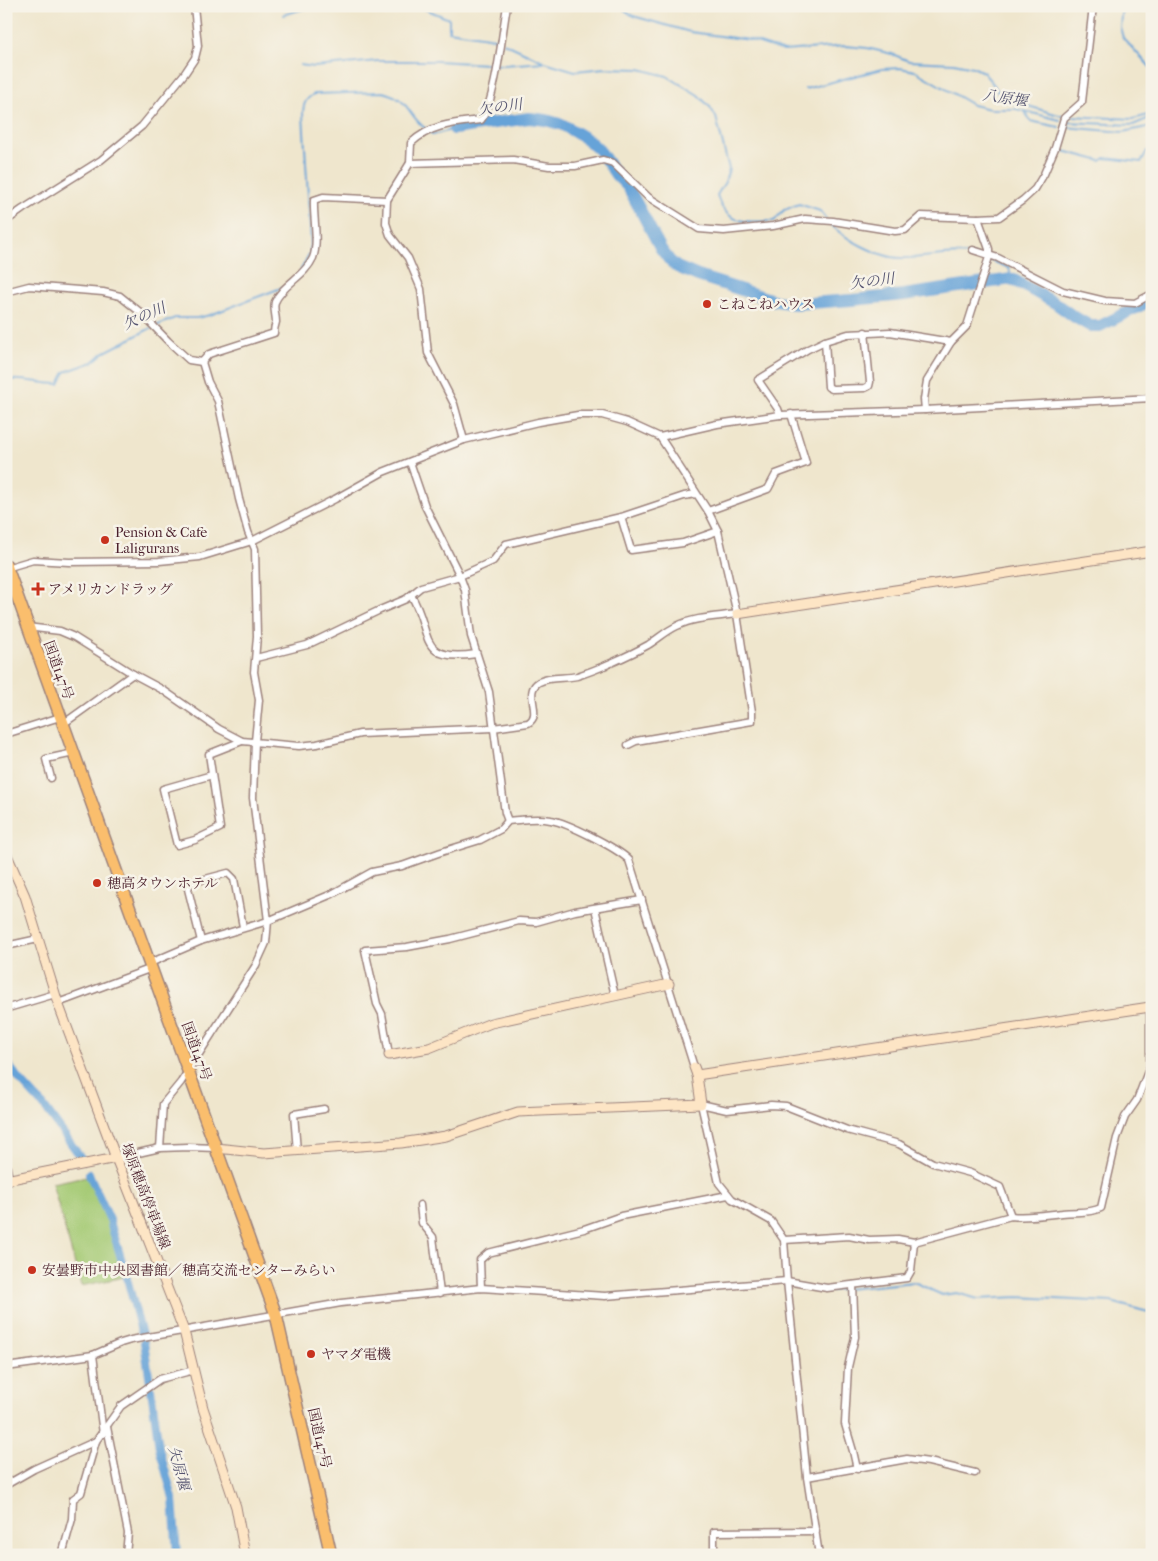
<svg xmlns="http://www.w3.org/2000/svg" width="1158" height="1561" font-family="'IM FELL French Canon','Noto Serif JP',serif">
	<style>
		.green { fill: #a5ca74; stroke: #787450 }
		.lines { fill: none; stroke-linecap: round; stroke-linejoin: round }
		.stream { stroke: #66a3d8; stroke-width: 2 }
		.canal { stroke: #66a3d8; stroke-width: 8 }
		.river { stroke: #66a3d8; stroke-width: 12 }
		.street-casing { stroke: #9c827c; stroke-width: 9 }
		.secondary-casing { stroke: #9c827c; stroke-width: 11 }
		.highway-casing { stroke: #9c827c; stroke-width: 14 }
		.street { stroke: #fff; stroke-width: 6 }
		.secondary { stroke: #fde5c5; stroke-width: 9 }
		.highway { stroke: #fabe6d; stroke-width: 11 }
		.poi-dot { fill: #c8321e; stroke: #f7f3e8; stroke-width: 2 }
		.labels { text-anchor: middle; stroke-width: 5; stroke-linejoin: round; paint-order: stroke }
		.poi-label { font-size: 14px; fill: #4a1f2b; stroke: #f7f3e8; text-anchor: start }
		.street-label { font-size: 14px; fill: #4a1f2b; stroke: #f7f3e8 }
		.water-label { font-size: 15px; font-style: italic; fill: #555470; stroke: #f7f3e8 }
	</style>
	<rect width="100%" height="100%" fill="#f7f3e8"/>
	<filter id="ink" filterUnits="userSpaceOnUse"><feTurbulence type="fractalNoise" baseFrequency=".02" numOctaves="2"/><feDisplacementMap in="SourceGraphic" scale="10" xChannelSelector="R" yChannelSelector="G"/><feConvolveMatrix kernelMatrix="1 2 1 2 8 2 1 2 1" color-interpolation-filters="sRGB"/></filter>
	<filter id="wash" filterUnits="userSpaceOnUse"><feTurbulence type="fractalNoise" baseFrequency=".0096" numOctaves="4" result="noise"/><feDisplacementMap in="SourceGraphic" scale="20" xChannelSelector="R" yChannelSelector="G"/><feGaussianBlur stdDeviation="1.12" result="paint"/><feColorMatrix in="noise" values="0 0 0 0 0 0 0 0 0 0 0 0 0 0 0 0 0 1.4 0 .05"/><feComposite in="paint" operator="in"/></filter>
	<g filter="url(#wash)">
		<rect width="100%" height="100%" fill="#efe6cd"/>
		<!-- green -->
		<polygon class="green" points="87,1176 106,1216 124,1277 81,1286 52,1183"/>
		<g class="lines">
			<!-- stream -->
			<g class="stream">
				<polyline points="418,6 449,19 449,31 494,38 500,41"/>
				<polyline points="619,6 633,16 690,32 750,40 784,51 845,46 867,48 892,54 909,61 954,63 973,67 983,72 994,85 1001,97 1010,103 1018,103 1062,116"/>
				<polyline points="1122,6 1120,27 1123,38 1152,69"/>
				<polyline points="283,15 313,6"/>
				<path d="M 504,43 L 545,62 L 575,71 L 605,68 L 640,69 L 667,76 L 698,95 L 710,107 L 716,117 L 729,169 L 725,182 L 717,195 C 726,226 747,222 774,221 L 784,210 L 799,204 L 820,211 L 826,219"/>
				<polyline points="300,65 314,67 378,61 437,61 503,65 545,62"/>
				<polyline points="805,89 882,69 900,68 915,71 973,105 990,109 1016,109 1060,120"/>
				<polyline points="1025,111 1030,121 1059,127"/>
				<polyline points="1070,116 1133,119 1152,114"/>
				<polyline points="1065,122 1133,125 1152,117"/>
				<polyline points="1064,127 1123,132 1152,126"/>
				<polyline points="430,132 433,135 454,129"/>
				<polyline points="1060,150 1101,161 1105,158 1141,162 1147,151 1152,151"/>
				<path d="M 829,222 C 841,238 881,258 901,258 C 930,259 956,249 986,258"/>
				<polyline points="990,260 1009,268 1012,279"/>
				<path d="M 301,270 L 310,252 L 311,244 L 303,115 C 303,105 305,99 314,94 L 383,92 C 410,99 407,115 426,129"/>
				<polyline points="156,326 175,318 197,318 210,315 281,288"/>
				<path d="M 6,380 C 27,378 40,384 59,384 L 65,372 L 93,362 L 103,353 L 151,328"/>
				<polyline points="792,1286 822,1290"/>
				<polyline points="827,1291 914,1282 942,1295 957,1293 978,1299 1018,1297 1111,1302 1152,1313"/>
			</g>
			<!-- canal -->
			<g class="canal">
				<polyline points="6,1062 20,1080 40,1102"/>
				<polyline points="43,1105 82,1159"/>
				<polyline points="89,1174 110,1220"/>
				<polyline points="111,1225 127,1278"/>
				<polyline points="128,1282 142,1335"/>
				<polyline points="144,1342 150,1382"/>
				<polyline points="151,1389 159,1448 173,1498 177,1555"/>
			</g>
			<!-- river -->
			<polyline class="river" points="454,129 529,118 546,120 563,125 588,140 600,151 616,175 628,187 661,249 670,261 677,267 698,276 776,301 795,304 852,300 904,295 1012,279 1055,303 1073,316 1090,326 1100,326 1152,300"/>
		</g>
	</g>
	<g filter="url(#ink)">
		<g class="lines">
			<defs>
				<g id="street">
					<polyline points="410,163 513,160 549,166 575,166 603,160 613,163 648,197 699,229 724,231 773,226 805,219 833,221 895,231 905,230 921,216 978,218 999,217 1023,200 1035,189 1044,174 1055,148 1064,118 1082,102 1093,6"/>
					<polyline points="6,221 23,209 101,160 142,126 185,73 195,58 198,46 194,6"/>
					<polyline points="973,250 998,258 1063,291 1105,301 1135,303 1152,294"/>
					<polyline points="6,292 29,286 103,292 120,296 140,312 168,341 189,360 202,362"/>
					<polyline points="825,341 828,387 832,389 865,388 869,386 870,382 865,332"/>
					<path d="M 202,362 L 209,354 L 274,333 C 274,329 275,325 276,322 C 276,315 273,308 275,302 C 282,285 305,276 313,258 C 319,242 313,217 314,200 L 323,197 L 387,200"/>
					<polyline points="925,410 924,399 927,381 951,342 967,326 989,257 989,249 978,218"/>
					<polyline points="780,415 778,409 758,380 808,349 825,341 848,334 890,332 951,342"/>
					<polyline points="660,437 717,424 780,415 925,410 1152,398"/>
					<path d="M 464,440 L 454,404 L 428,353 L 421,289 L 408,258 L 390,235 L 386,223 L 387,200 L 410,163 L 411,143 C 431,124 455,123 481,120 C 496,100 502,33 507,6"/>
					<polyline points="410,462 425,506 460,576 465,590 471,636 489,692 505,813 508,821"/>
					<polyline points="708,511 768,489 776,474 806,463 791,414"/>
					<polyline points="621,517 631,550 683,543 718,531"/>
					<polyline points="6,568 33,560 69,562 159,561 200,557 252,541 335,499 383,472 464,440 538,422 578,415 602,415 627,422 660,437 708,511 718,531 737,614 752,712 752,721 636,741 628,745"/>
					<path d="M 411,595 C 434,633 415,663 476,654"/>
					<path d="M 27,627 L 60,631 L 74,637 L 133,674 L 163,690 L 219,729 L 242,741 L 299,746 L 317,744 L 360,734 L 493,728 L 528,723 C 544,714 522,692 539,682 C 550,676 565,679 577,676 C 597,670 630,655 648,645 C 658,639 666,631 677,626 C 695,617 717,617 737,614"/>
					<polyline points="256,658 307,645 380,610 406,599 421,587 460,576 493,561 506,544 621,517 684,496 696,494"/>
					<polyline points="63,724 133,674"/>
					<polyline points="6,734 60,717"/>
					<polyline points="212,775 163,789 177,845 195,840 220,828 209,754 242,741"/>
					<polyline points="51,778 46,759 74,753"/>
					<polyline points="595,908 615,996"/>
					<polyline points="201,941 188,889 190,883 228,873 234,879 243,927"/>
					<polyline points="6,946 38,939"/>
					<path d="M 150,963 L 201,941 L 268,921 L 332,894 L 372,872 L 402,866 L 441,852 L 480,840 L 501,829 L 508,821 C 522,820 537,817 551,820 C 568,823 617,848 629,860 L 694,1067"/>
					<polyline points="58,1003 152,968"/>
					<polyline points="8,1008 55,994"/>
					<polyline points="389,1055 382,1014 377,1004 365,950 407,947 450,939 519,921 536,922 575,911 642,900"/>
					<polyline points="160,1148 163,1104 181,1082 256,965 266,943 268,921 253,798 255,741 259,700 254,672 257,636 255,549 248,532 239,499 218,401 208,382 202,362"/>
					<polyline points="297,1151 294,1114 324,1109"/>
					<polyline points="116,1158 160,1148 188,1147 216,1148"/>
					<polyline points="6,1163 9,1179"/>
					<polyline points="420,1205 422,1223 433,1237 440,1293"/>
					<path d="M 784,1240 L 849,1236 L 869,1240 L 898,1239 L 914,1242 L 1011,1216 C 1028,1218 1045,1215 1062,1213 C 1076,1211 1088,1214 1101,1208 L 1117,1138 L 1125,1117 L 1137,1100 L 1150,1066 L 1150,1007 L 1152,1007"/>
					<polyline points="853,1285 855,1337 848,1367 845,1424 853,1451 857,1469"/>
					<polyline points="481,1288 480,1260 488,1253 584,1229 621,1216 728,1195"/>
					<polyline points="93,1355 103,1434"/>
					<polyline points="6,1367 93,1355 121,1343 131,1340 341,1303 481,1288 605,1296 787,1281 827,1288 907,1278 911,1271 914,1242"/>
					<polyline points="107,1427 128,1533 126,1555"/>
					<polyline points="807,1477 907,1459 929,1462 975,1473"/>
					<polyline points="6,1485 34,1469 96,1441 121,1406 160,1379 194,1370"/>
					<polyline points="62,1555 72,1519 73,1499 81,1493 96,1441"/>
					<polyline points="714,1555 714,1532 816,1531"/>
					<polyline points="819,1555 807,1477 787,1281 784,1240 771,1221 732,1199 719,1183 701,1104 727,1110 771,1105 786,1106 847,1130 899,1144 933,1163 970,1173 1000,1187 1011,1216"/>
				</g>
				<g id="secondary">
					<polyline points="737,614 1152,551"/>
					<polyline points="6,853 25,896 58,1003 116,1158 184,1331 203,1408 236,1507 245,1555"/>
					<polyline points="389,1055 429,1048 491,1023 669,984"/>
					<polyline points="697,1075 1150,1007"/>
					<polyline points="216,1148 264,1153 401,1143 446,1136 518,1112 701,1104 697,1075 694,1067"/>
					<polyline points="6,1180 116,1158"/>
				</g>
				<polyline id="highway" points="6,565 276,1315 331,1555"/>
			</defs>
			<!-- street casing -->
			<use href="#street" class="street-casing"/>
			<!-- secondary casing -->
			<use href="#secondary" class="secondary-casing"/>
			<!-- highway casing -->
			<use href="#highway" class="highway-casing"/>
			<!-- street -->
			<use href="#street" class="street"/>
			<!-- secondary -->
			<use href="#secondary" class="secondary"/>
			<!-- highway -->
			<use href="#highway" class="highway"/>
		</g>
	</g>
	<!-- markers -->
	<g class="poi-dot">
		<circle cx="707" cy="304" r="5"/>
		<circle cx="105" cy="540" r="5"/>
		<path d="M35.5 581.5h5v5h5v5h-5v5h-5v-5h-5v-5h5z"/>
		<circle cx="97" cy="883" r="5"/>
		<circle cx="32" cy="1270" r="5"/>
		<circle cx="311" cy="1354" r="5"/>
	</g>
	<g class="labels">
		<!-- poi labels -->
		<g class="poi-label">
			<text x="717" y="309">こねこねハウス</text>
			<text x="115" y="537">Pension &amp; Cafe<tspan x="115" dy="16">Laligurans</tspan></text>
			<text x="48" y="594">アメリカンドラッグ</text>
			<text x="107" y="888">穂高タウンホテル</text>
			<text x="42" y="1275">安曇野市中央図書館／穂高交流センターみらい</text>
			<text x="321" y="1359">ヤマダ電機</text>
		</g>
		<!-- street labels -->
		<g class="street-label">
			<text transform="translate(59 670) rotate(70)" y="5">国道147号</text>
			<text transform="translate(197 1051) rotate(70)" y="5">国道147号</text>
			<text transform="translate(146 1196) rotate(69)" y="5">塚原穂高停車場線</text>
			<text transform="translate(320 1438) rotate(77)" y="5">国道147号</text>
		</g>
		<!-- water labels -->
		<g class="water-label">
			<text transform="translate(1005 98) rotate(8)" y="5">八原堰</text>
			<text transform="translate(500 107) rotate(-8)" y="5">欠の川</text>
			<text transform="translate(872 281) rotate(-7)" y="5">欠の川</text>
			<text transform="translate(144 316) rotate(-24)" y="5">欠の川</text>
			<text transform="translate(179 1468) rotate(75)" y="5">矢原堰</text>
		</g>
	</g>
	<!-- margin -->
	<rect width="1158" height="1561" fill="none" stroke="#f7f3e8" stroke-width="25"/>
</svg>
